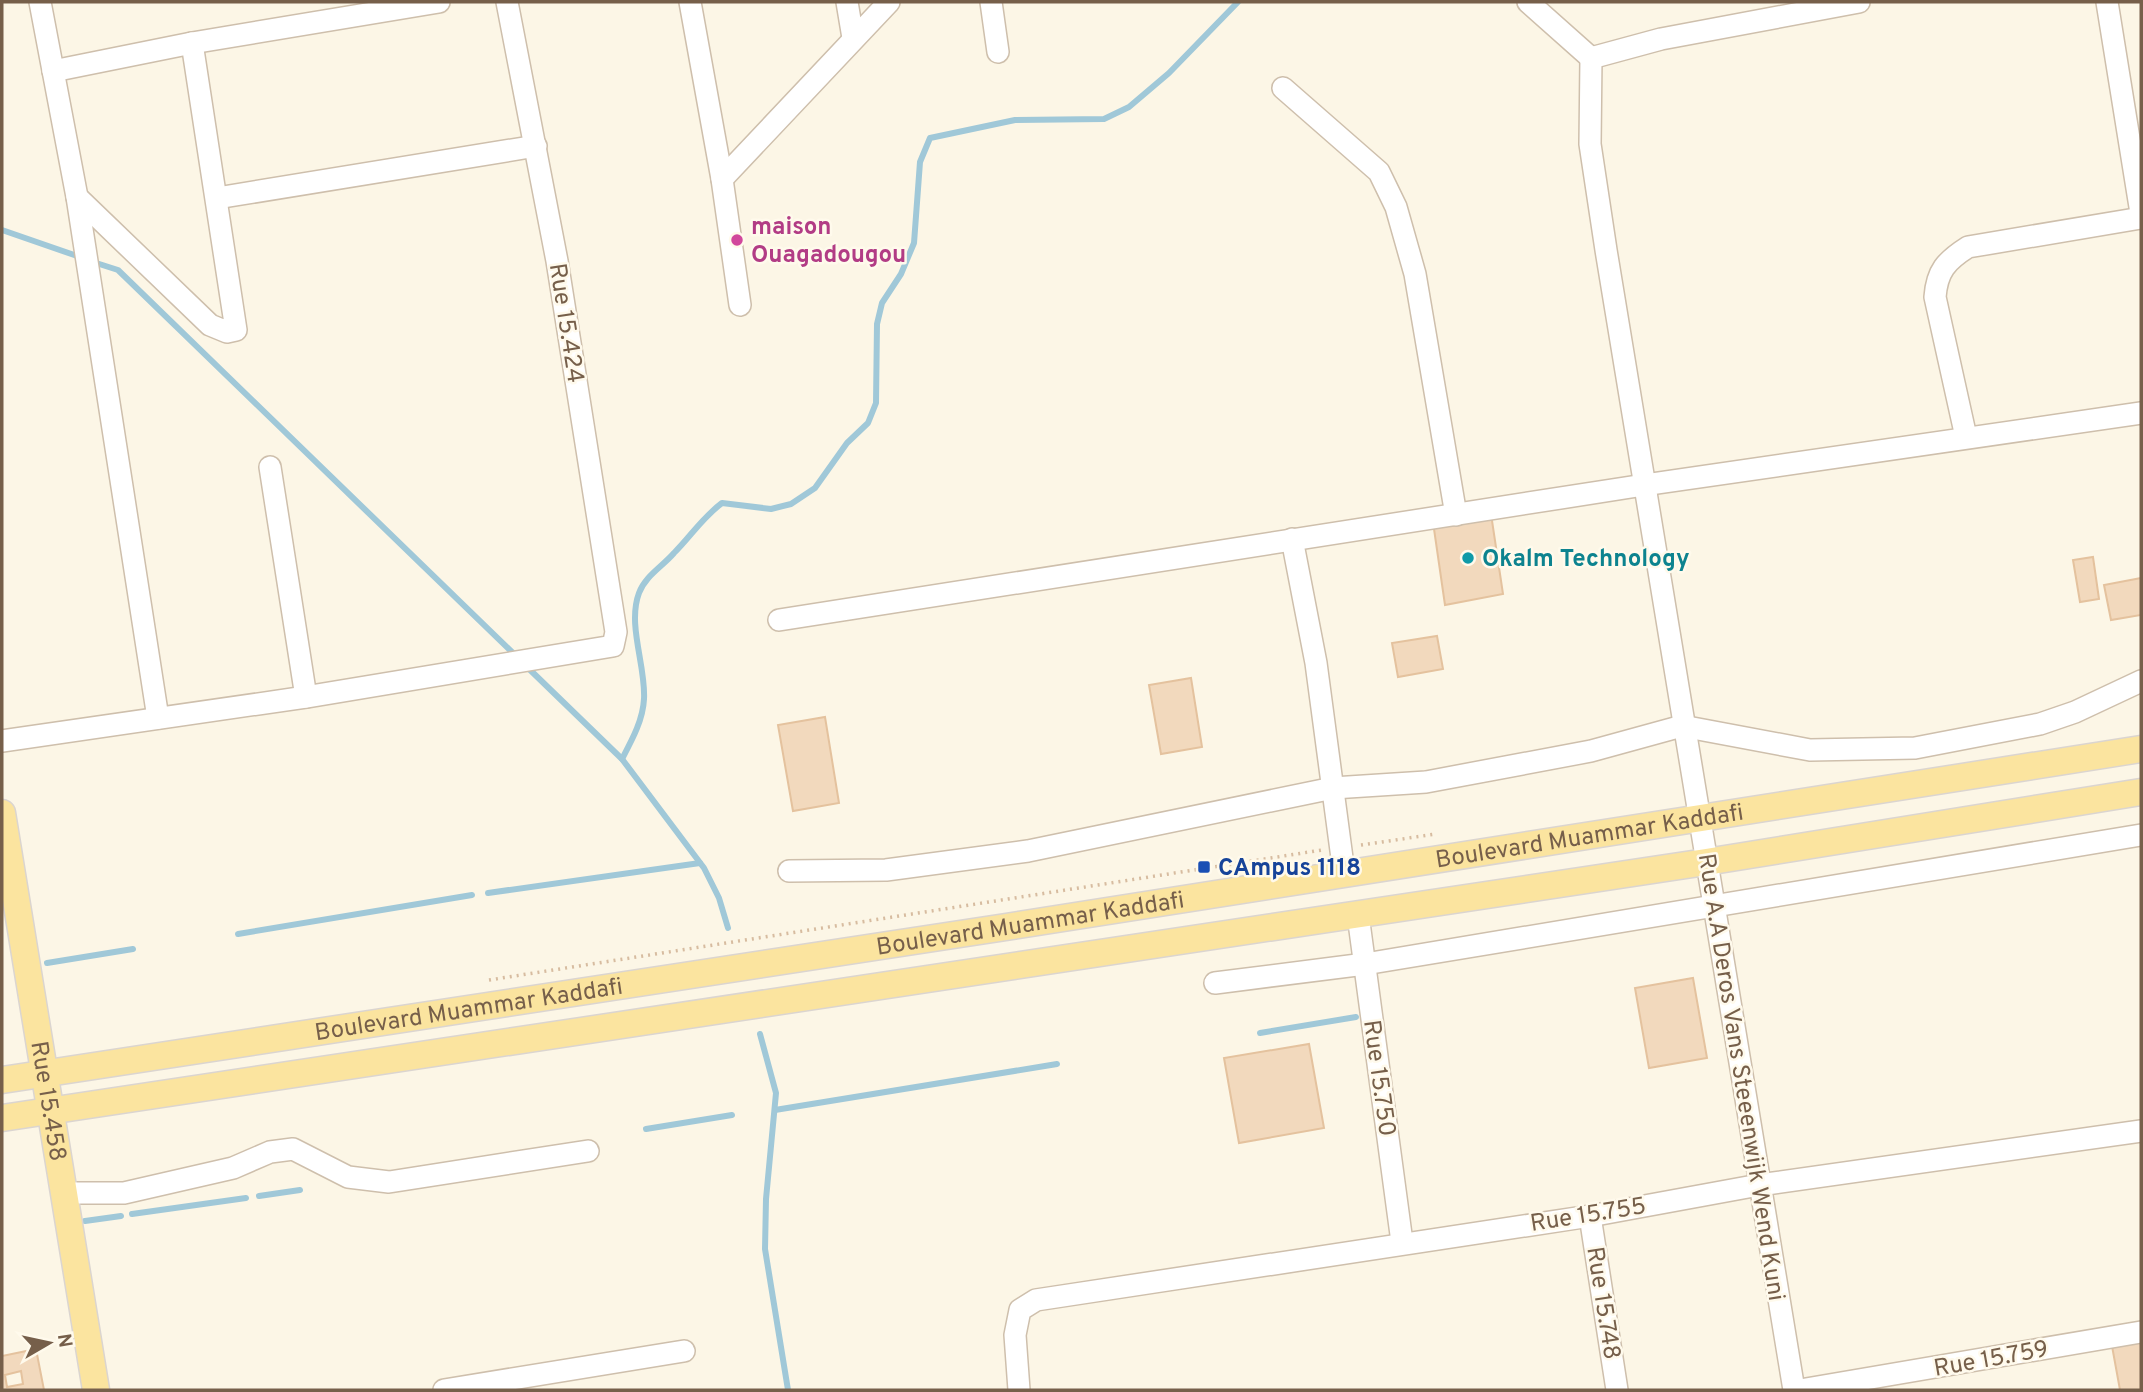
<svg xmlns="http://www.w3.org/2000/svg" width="2143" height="1392" font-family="Overpass,sans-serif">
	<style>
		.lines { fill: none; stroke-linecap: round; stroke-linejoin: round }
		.stream { stroke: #a0c8d8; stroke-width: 6 }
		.building { fill: #f2d9bd; stroke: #e4c29e; stroke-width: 2; fill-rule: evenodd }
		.minor-casing { stroke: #cebfac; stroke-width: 24 }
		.major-casing { stroke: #dbd5d0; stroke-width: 29 }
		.path { stroke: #d7bca0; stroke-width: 3.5; stroke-dasharray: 2 5; stroke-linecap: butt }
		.minor { stroke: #fff; stroke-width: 21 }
		.major { stroke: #fbe49f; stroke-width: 26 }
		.hotel-dot { fill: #d1479c; stroke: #fffaec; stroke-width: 2.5 }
		.culture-dot { fill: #0f9aa8; stroke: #fffaec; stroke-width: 2.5 }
		.transit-dot { fill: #1a4fb4; stroke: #fffaec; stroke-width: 2.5 }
		.labels { text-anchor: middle; stroke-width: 5; stroke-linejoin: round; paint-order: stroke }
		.hotel-label { font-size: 24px; font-weight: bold; fill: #b23c85; stroke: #fffaec; text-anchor: start }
		.street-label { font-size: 24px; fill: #765f4a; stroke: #fffaec }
		.culture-label { font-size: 24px; font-weight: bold; fill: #0d838f; stroke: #fffaec; text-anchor: start }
		.transit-label { font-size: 24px; font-weight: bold; fill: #164399; stroke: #fffaec; text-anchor: start }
	</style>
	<rect width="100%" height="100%" fill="#fcf6e6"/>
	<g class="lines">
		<!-- stream -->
		<g class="stream">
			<polyline points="2,230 83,258"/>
			<polyline points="93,262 118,270 516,656"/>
			<polyline points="526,666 622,759 704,868 719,898 728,928"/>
			<path d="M 622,759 C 632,740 643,720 644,699 C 646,666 627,625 639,593 C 645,576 663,566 674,553 C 691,536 702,518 722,503 L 771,509 L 791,504 L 815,488 L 847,443 L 868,423 L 876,403 L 877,324 L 882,303 L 901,274 L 914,243 L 920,162 L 930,138 L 1015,120 L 1104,119 L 1129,107 L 1169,73 L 1238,2"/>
			<polyline points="488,893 700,863"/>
			<polyline points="238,934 472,895"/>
			<polyline points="47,963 133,949"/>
			<polyline points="1260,1033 1356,1017"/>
			<polyline points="760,1034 776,1093 766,1199 765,1249 788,1390"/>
			<polyline points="775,1110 1057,1064"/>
			<polyline points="646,1129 732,1115"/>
			<polyline points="259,1196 300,1190"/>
			<polyline points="132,1214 246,1198"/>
			<polyline points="85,1221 121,1216"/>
		</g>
	</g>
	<!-- building -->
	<g class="building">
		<polygon points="1491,514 1503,594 1445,605 1433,522"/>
		<polygon points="2093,557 2099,599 2080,602 2073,560"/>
		<polygon points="2141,578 2141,615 2111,620 2104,585"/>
		<polygon points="1437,636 1443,669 1398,677 1392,643"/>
		<polygon points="1191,678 1202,747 1161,754 1149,685"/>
		<polygon points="825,717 839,803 793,811 778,725"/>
		<polygon points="1693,978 1707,1058 1649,1068 1635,988"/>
		<polygon points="1309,1044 1324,1128 1239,1143 1224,1058"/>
		<polygon points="2141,1341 2141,1390 2120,1390 2112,1346"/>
		<path d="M 36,1349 L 44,1390 L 2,1390 L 2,1356 ZM 21,1371 L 23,1384 L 7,1387 L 5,1375 Z"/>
	</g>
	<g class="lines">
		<defs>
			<g id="minor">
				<polyline points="40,2 77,197 158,718"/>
				<polyline points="690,2 722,179 740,305"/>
				<polyline points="847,2 853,38"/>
				<polyline points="991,2 998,52"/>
				<polyline points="1528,2 1591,58"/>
				<polyline points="2107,2 2141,213"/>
				<polyline points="1591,58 1590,144 1606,250 1794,1390"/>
				<polyline points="1591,58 1661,39 1859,2"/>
				<polyline points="53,71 192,43 439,2"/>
				<polyline points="1283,88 1379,172 1396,207 1415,274 1456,515"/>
				<polyline points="722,179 889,2"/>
				<polyline points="77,197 210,325 227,332 236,330 192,43"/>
				<polyline points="217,198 536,146"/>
				<path d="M 1966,437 L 1935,297 C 1937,271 1946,261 1968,247 L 2141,218"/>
				<polyline points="270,467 306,697"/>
				<polyline points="1292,539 1316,663 1344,873"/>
				<polyline points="779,620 1644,485 2141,413"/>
				<polyline points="2,741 306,697 613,646 616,632 557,261 507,2"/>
				<polyline points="789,871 886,870 1028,851 1333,788 1426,782 1591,751 1682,726 1810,750 1915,748 2040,724 2075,712 2141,681"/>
				<polyline points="1358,915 1402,1242"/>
				<polyline points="1215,983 1365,964 2141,835"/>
				<polyline points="65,1193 124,1193 233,1168 270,1152 293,1149 348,1177 389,1182 588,1151"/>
				<polyline points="1590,1216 1617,1390"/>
				<polyline points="444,1390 684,1351"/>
				<polyline points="1019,1390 1015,1335 1020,1310 1036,1300 1590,1216 1759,1185 2141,1131"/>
				<polyline points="1800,1390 2141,1332"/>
			</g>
			<g id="major">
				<path id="s1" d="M 2,813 L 96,1390"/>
				<path id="s2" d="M 2,1080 L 1006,927 L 2141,749"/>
				<polyline points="2,1118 1706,862 2141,792"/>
			</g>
		</defs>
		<!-- minor casing -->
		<use href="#minor" class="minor-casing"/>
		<!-- major casing -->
		<use href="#major" class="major-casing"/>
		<!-- path -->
		<g class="path">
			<polyline points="1361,845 1436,834"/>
			<polyline points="489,980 1322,850"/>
		</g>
		<!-- minor -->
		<use href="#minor" class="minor"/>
		<!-- major -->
		<use href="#major" class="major"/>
	</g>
	<!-- markers -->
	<circle class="hotel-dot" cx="737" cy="240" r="7"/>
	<circle class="culture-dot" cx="1468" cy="558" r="7"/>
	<rect class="transit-dot" x="1197" y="860" width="14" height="14" rx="3.5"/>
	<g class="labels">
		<!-- hotel labels -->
		<g class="hotel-label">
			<text x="751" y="234">maison<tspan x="751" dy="28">Ouagadougou</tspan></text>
		</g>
		<!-- street labels -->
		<g class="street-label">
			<text transform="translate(567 323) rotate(81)" y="8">Rue 15.424</text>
			<text dy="8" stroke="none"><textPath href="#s2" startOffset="1606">Boulevard Muammar Kaddafi</textPath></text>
			<text dy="8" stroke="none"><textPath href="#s2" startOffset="1040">Boulevard Muammar Kaddafi</textPath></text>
			<text dy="8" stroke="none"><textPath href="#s2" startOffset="472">Boulevard Muammar Kaddafi</textPath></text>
			<text transform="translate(1742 1077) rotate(81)" y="8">Rue A.A Deros Vans Steeenwijk Wend Kuni</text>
			<text transform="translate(1380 1078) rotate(82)" y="8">Rue 15.750</text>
			<text dy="8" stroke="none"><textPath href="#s1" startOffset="292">Rue 15.458</textPath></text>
			<text transform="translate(1588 1214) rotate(-9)" y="8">Rue 15.755</text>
			<text transform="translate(1604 1303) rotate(81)" y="8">Rue 15.748</text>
			<text transform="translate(1991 1358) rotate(-10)" y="8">Rue 15.759</text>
		</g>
		<!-- culture labels -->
		<g class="culture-label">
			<text x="1482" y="566">Okalm Technology</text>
		</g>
		<!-- transit labels -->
		<g class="transit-label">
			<text x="1218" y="875">CAmpus 1118</text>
		</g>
	</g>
	<!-- border -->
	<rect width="2143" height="1392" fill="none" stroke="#765f4a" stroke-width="7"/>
	<!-- north arrow -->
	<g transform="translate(49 1343) rotate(81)" stroke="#fffaec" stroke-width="5" paint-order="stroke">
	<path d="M0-5L12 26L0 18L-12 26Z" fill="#765f4a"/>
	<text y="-10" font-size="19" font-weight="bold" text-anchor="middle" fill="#765f4a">N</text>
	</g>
</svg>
